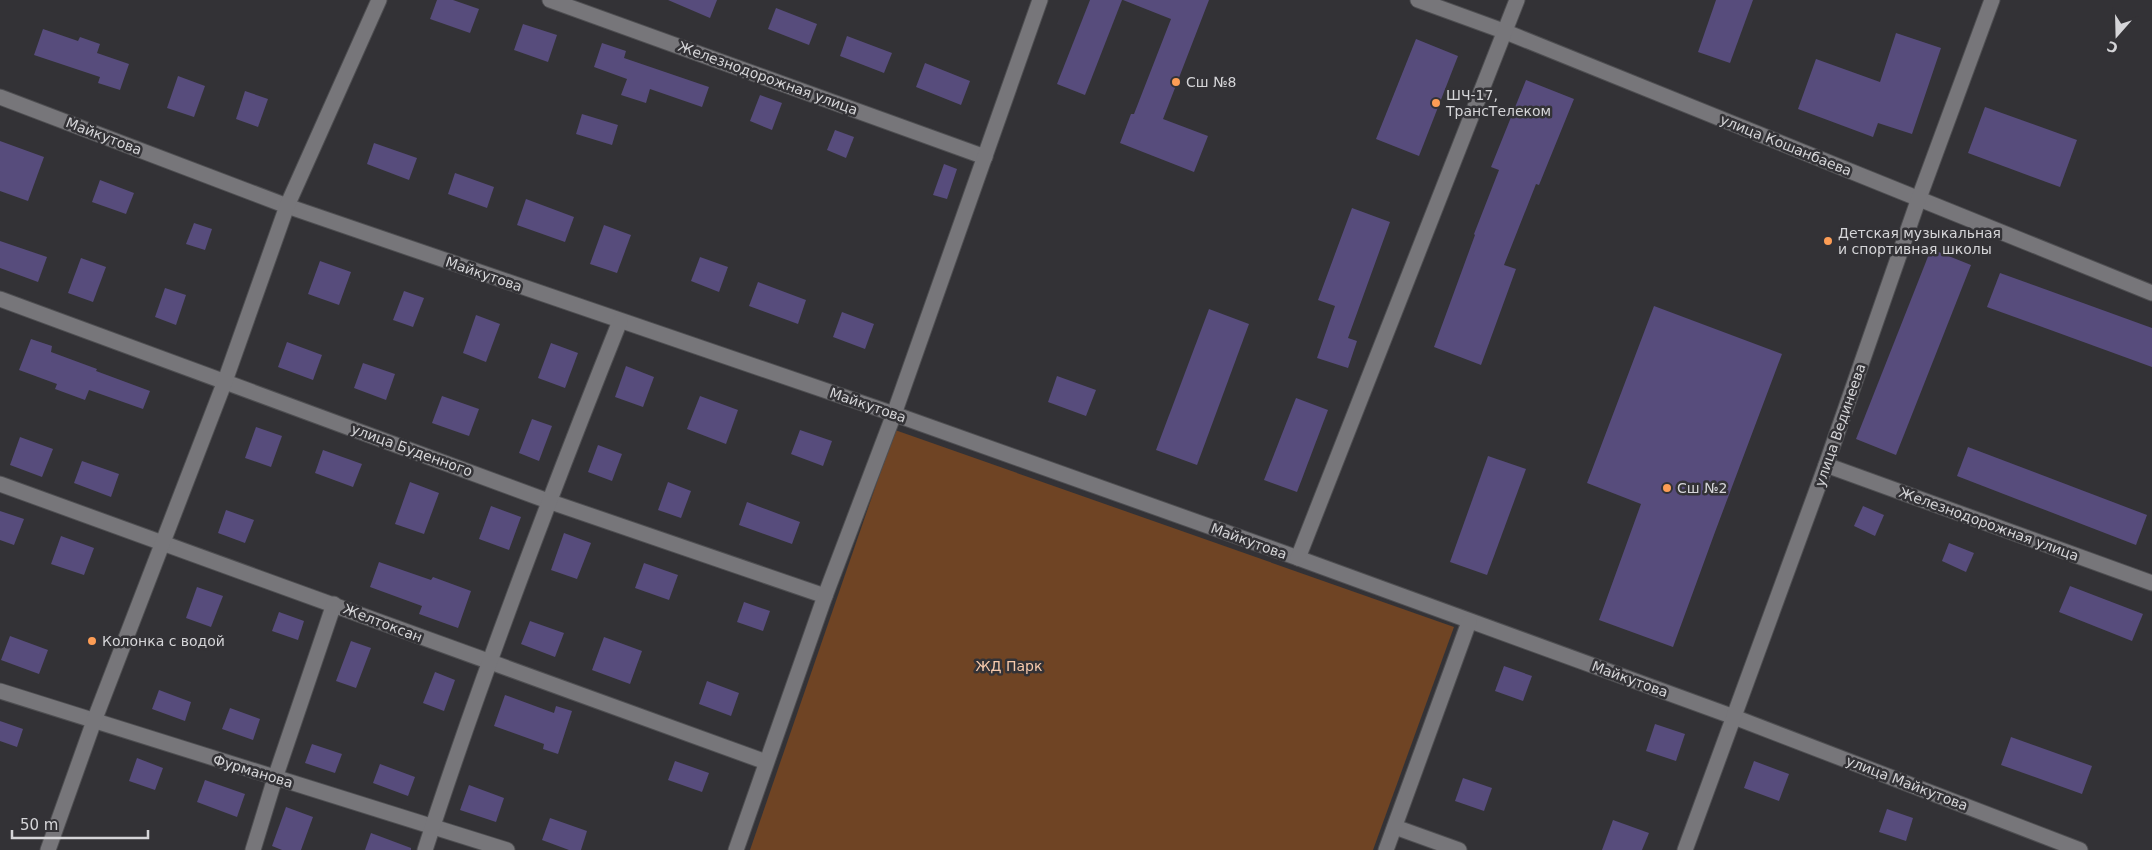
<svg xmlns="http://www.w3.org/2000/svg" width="2152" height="850" font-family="'DejaVu Sans',sans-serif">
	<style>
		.green { fill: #6f4424 }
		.building { fill: #574c7c }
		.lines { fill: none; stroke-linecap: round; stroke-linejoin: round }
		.street-casing { stroke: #4e4e51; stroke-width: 17 }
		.street { stroke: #77767a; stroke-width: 15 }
		.poi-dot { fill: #fd9d55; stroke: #333236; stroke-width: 2 }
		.labels { text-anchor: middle; stroke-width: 5; stroke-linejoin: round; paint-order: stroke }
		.street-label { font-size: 14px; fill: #d5d5d8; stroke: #333236 }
		.poi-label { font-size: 14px; fill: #d5d5d8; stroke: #333236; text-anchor: start }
		.park-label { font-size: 14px; fill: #f7caac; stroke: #333236 }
	</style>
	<rect width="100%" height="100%" fill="#333236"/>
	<!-- green -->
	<polygon class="green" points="895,430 1454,627 1373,850 750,850"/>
	<!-- building -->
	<g class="building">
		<polygon points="437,0 453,0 479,9 470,33 430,19"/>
		<polygon points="668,0 717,0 710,18"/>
		<polygon points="1090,0 1122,0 1085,95 1057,84"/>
		<polygon points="1123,0 1209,0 1163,119 1208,136 1194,172 1120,143 1131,114 1134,114 1171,19"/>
		<polygon points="1716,0 1753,0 1730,63 1698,52"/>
		<polygon points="776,8 817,24 809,45 768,29"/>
		<polygon points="523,24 557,35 548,62 514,50"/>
		<polygon points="43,29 78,41 80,37 100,44 97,53 129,64 120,90 98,83 100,77 34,55"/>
		<polygon points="1896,33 1941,48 1912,134 1878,123 1873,137 1798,109 1816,59 1880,82"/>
		<polygon points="847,36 892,53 884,73 840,56"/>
		<polygon points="1416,39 1458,56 1419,156 1376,139"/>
		<polygon points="602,43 626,51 624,58 709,87 702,107 650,89 646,103 621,95 627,79 594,67"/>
		<polygon points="925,63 970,81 961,105 916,87"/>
		<polygon points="178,76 205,86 194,117 167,108"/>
		<polygon points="1526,80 1574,99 1539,185 1536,184 1504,265 1516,269 1481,365 1434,347 1475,235 1474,234 1499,170 1491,167"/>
		<polygon points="245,91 268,99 258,127 236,119"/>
		<polygon points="760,95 782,103 772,130 750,121"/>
		<polygon points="1985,107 2077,140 2060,187 1968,153"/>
		<polygon points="582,114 618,125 612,145 576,134"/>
		<polygon points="835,130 854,137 846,158 827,150"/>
		<polygon points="0,141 44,157 28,201 0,191"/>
		<polygon points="374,143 417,158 409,180 367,164"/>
		<polygon points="944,164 957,169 947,199 933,195"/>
		<polygon points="455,173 494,187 487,208 448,194"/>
		<polygon points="100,180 134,193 126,214 92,202"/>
		<polygon points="526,199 574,217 565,242 517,225"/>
		<polygon points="1352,208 1390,222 1348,338 1357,341 1348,368 1317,358 1335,306 1318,300"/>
		<polygon points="194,223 212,229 205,250 186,244"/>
		<polygon points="604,225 631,235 617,273 590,264"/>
		<polygon points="0,241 47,257 38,282 0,268"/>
		<polygon points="1931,249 1971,265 1896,455 1856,439"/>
		<polygon points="700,257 728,267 719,292 691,281"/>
		<polygon points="81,258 106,267 93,302 68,293"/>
		<polygon points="320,261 351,272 339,305 308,294"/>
		<polygon points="2000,273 2152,328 2152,367 1987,307"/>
		<polygon points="758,282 806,300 798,324 749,306"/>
		<polygon points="165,288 186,295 176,325 155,317"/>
		<polygon points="404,291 424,298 413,327 393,320"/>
		<polygon points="1654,306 1782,354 1715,532 1673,647 1599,620 1641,504 1587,483"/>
		<polygon points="1209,309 1249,324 1197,465 1156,450"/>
		<polygon points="842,312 874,324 865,349 833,337"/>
		<polygon points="476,315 500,324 486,362 463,353"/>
		<polygon points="31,339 52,346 51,352 97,369 96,371 150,391 143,409 89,390 85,400 55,389 57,384 19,370"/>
		<polygon points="287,342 322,355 313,380 278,367"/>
		<polygon points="551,343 578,353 565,388 538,378"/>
		<polygon points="363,363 395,374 386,400 354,388"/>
		<polygon points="626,366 654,377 643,407 615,397"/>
		<polygon points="1057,376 1096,390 1086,416 1048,402"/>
		<polygon points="442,396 479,409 469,436 432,423"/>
		<polygon points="700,396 738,410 726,444 687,429"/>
		<polygon points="1296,398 1328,410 1297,492 1264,480"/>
		<polygon points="532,419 552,426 539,461 519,453"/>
		<polygon points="256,427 282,436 271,467 245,458"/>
		<polygon points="800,430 832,441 823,466 791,454"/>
		<polygon points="20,437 53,449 42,477 10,465"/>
		<polygon points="598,445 622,454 612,481 588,472"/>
		<polygon points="1968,447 2147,515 2136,545 1957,476"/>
		<polygon points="323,450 362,464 353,487 315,473"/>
		<polygon points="1488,456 1526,469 1487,575 1450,562"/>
		<polygon points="82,461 119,474 111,497 74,483"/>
		<polygon points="410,482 439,493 424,534 395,524"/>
		<polygon points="668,482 691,491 681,518 658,510"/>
		<polygon points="747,502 800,522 792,544 739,525"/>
		<polygon points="491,506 521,517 509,550 479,539"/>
		<polygon points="1863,506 1884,515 1875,536 1854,526"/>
		<polygon points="226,510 254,520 245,543 218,533"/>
		<polygon points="0,511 24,519 14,545 0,540"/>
		<polygon points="564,533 591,543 577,579 551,570"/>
		<polygon points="61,536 94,548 84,575 51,564"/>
		<polygon points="1949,543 1974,553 1966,572 1942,561"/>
		<polygon points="379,562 431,580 433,577 471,591 458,628 419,614 422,606 370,587"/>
		<polygon points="644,563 678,575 669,600 635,588"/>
		<polygon points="2070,586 2143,614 2132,641 2059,612"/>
		<polygon points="197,587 223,596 211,627 186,618"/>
		<polygon points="744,602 770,611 763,631 737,622"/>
		<polygon points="279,612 304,621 298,640 272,631"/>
		<polygon points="530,621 564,633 555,657 521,644"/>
		<polygon points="10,636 48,650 39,674 1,660"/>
		<polygon points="604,637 642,651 630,684 592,670"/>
		<polygon points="351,641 371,648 356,688 336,681"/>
		<polygon points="1504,666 1532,676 1523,701 1495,691"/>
		<polygon points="435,672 455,680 444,711 423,703"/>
		<polygon points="707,681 739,693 731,716 699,704"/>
		<polygon points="159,690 191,702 185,721 152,709"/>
		<polygon points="505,695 554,713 556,706 572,711 558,754 543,749 544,744 494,726"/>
		<polygon points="230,708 260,719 253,740 222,729"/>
		<polygon points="0,721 23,729 17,747 0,741"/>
		<polygon points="1655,724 1685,734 1676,761 1646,751"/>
		<polygon points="2011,737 2092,766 2082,794 2001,765"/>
		<polygon points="312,744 342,754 335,773 305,763"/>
		<polygon points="137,758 163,768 155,790 129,781"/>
		<polygon points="675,761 709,773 702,792 668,780"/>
		<polygon points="1754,761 1789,774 1779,801 1744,788"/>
		<polygon points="380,764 415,777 408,796 373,783"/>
		<polygon points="1463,778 1492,788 1484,811 1455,801"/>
		<polygon points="205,780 245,794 237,817 197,802"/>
		<polygon points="469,785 504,798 496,822 460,810"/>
		<polygon points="286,807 313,817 301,850 282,850 272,846"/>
		<polygon points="1887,809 1913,818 1906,841 1879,832"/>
		<polygon points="550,818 587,831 581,850 569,850 542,840"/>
		<polygon points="1613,820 1649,833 1642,850 1602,850"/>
		<polygon points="371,833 411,848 411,850 365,850"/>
	</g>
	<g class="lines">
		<defs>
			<g id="street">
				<polyline points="550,0 985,157"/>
				<polyline points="1418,0 1506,32 2152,293"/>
				<polyline points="0,97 287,206 894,414 1298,558 1734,717 2080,850"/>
				<polyline points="0,299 548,501 825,596"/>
				<polyline points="1826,465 2152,583"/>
				<polyline points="0,484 766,762"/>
				<polyline points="1298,558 1517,0"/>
				<polyline points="0,691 507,850"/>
				<polyline points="1395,827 1459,850"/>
				<polyline points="48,850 94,721 225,381 287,206 379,0"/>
				<polyline points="253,850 275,778 334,604"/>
				<path d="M 425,850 C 483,671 550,496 620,321"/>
				<polyline points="736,850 825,596 894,414 1040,0"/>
				<polyline points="1386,850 1469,622"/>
				<polyline points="1685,850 1826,465 1919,198 1992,0"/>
			</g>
		</defs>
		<!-- street casing -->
		<use href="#street" class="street-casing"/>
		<!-- street -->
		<use href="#street" class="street"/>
	</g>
	<!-- markers -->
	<g class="poi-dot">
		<circle cx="1176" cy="82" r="5"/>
		<circle cx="1436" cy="103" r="5"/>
		<circle cx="1828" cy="241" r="5"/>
		<circle cx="1667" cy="488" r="5"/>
		<circle cx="92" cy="641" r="5"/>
	</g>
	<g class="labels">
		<!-- street labels -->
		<g class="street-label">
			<text transform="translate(768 78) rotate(20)" y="5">Железнодорожная улица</text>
			<text transform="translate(104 136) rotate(21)" y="5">Майкутова</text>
			<text transform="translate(1786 145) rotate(22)" y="5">улица Кошанбаева</text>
			<text transform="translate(484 274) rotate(19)" y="5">Майкутова</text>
			<text transform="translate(868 405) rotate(19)" y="5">Майкутова</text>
			<text transform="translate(1840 425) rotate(-71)" y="5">улица Вединеева</text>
			<text transform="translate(412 450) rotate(20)" y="5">улица Буденного</text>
			<text transform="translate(1989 524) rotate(20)" y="5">Железнодорожная улица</text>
			<text transform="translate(1249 541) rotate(20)" y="5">Майкутова</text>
			<text transform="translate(383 623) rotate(21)" y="5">Желтоксан</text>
			<text transform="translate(1630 679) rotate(20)" y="5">Майкутова</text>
			<text transform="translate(253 771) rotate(17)" y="5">Фурманова</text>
			<text transform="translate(1907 783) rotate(21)" y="5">улица Майкутова</text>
		</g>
		<!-- poi labels -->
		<g class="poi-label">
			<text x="1186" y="87">Сш №8</text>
			<text x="1446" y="100">ШЧ-17,<tspan x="1446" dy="16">ТрансТелеком</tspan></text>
			<text x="1838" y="238">Детская музыкальная<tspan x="1838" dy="16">и спортивная школы</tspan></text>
			<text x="1677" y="493">Сш №2</text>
			<text x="102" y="646">Колонка с водой</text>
		</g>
		<!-- park labels -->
		<g class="park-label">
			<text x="1009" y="671">ЖД Парк</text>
		</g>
	</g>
	<!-- north arrow -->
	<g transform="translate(2117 35) rotate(200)" stroke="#333236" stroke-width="4" paint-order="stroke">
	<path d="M0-4L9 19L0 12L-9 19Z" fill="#d5d5d8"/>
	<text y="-8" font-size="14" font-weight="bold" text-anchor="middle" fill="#d5d5d8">С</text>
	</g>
	<!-- scale -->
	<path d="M12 830v8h136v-8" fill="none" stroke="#d5d5d8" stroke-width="2.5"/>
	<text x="20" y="830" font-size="15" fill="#d5d5d8" stroke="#333236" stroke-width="4" paint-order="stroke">50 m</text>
</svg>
